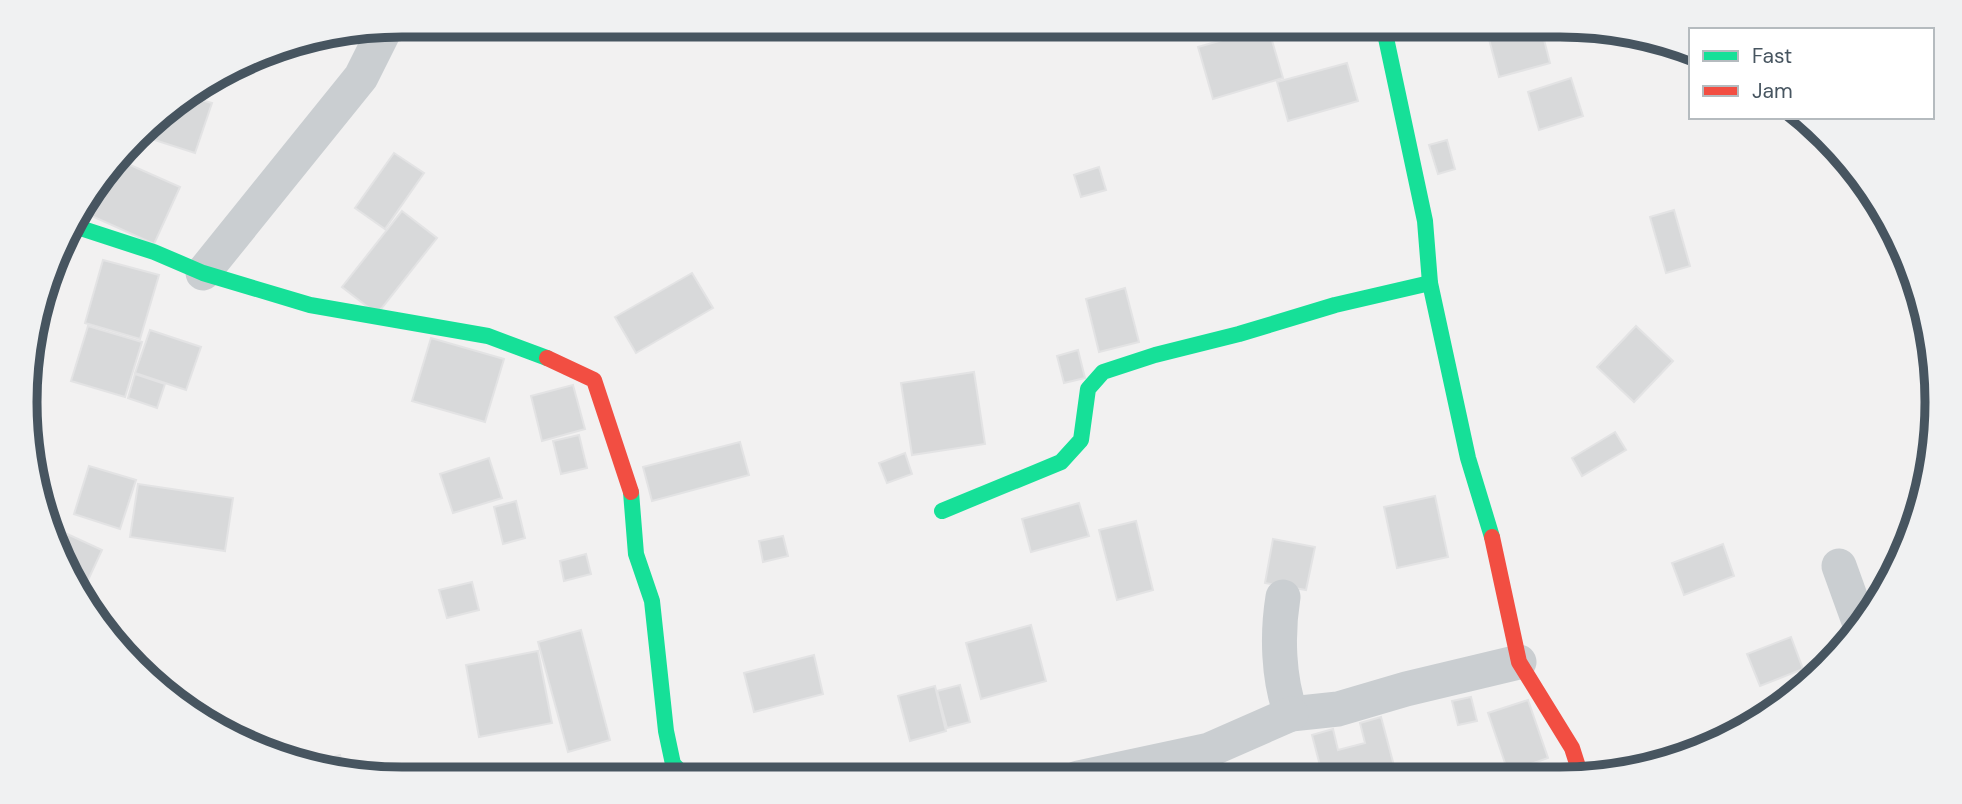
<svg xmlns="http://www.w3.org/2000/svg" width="1962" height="804" font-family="'DM Sans',sans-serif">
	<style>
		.building { fill: #d8d9da; stroke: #e3e3e4; stroke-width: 2 }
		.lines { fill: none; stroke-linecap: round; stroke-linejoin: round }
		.street { stroke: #caced1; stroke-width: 35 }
		.fast { stroke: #16e098; stroke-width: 16 }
		.jam { stroke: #f24e42; stroke-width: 16 }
		.rim { fill: none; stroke: #475560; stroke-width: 9 }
	</style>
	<rect width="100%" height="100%" fill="#f2f1f1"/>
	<!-- building -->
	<g class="building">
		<polygon points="1485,24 1540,24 1550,63 1499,77"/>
		<polygon points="1268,27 1283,78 1213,99 1198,47"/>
		<polygon points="1347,63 1358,101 1288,121 1277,82"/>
		<polygon points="1571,78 1583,116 1539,130 1528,92"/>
		<polygon points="190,97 212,103 195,153 139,135 153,118"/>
		<polygon points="1447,140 1455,169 1438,174 1429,145"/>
		<polygon points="394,153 424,173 385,229 355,208"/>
		<polygon points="119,160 180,187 154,244 85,213 98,185"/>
		<polygon points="1099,167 1106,190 1081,197 1074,175"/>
		<polygon points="1674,210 1690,266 1666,273 1650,217"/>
		<polygon points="402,211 437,238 377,314 342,287"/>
		<polygon points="103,260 159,275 140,339 85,323"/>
		<polygon points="692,273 713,308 636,353 615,317"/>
		<polygon points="1125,288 1139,342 1099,352 1086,299"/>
		<polygon points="88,326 142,342 125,397 71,381"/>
		<polygon points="1636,326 1673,361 1634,402 1597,367"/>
		<polygon points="150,330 201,347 186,390 135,373"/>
		<polygon points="431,338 504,359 485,422 412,401"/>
		<polygon points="1078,350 1085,378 1064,383 1057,356"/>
		<polygon points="974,372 985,444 912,455 901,383"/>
		<polygon points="135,374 165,384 157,408 128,398"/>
		<polygon points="573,385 585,429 542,441 531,396"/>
		<polygon points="1615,432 1626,450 1582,476 1572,458"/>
		<polygon points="579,435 587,468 561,474 553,441"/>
		<polygon points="740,442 749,475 652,501 643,467"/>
		<polygon points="905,453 912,474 887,483 879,463"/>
		<polygon points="489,458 502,498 453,513 440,474"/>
		<polygon points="89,466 136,480 120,529 74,514"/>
		<polygon points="138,484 233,498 225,551 130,537"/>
		<polygon points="1435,496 1448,557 1397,568 1384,507"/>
		<polygon points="516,501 525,538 503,544 494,507"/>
		<polygon points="1079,503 1089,536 1031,552 1022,519"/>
		<polygon points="1136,521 1153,590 1117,600 1099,530"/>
		<polygon points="65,533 102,550 83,591 74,587 58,546"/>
		<polygon points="783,536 788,556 763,562 759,541"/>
		<polygon points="1273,539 1315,547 1306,590 1265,583"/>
		<polygon points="1723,544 1734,576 1684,595 1672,563"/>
		<polygon points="586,554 591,574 564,581 560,561"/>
		<polygon points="472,582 479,610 447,618 439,590"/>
		<polygon points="1031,625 1046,681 981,699 966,643"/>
		<polygon points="581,630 610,740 568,752 538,642"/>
		<polygon points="1791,637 1803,669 1760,686 1747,654"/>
		<polygon points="538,651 552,723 479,737 466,665"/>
		<polygon points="814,655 823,694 754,712 744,673"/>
		<polygon points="960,685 970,722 947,728 937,691"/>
		<polygon points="935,686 946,731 910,741 898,696"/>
		<polygon points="1471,697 1477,721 1458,725 1452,701"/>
		<polygon points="1528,700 1548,758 1508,772 1488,713"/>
		<polygon points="1381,717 1397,777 1323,777 1312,735 1333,729 1338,750 1365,743 1360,723"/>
		<polygon points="340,755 344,770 320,766 318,761"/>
		<polygon points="560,772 561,779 531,779"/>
	</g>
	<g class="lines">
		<!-- street -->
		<g class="street">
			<polyline points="203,273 361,77 386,27"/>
			<polyline points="1839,566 1861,627"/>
			<path d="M 1283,597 C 1277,634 1278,678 1291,714 L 1338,709 L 1406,689 L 1519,662"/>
			<polyline points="1078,778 1209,750 1291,714"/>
		</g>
		<!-- fast -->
		<g class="fast">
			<polyline points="1383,24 1425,221 1430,283 1468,458 1492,537"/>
			<polyline points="71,225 154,252 203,273 310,305 488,336 547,358"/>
			<polyline points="631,492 636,554 652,601 666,731 673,764 688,779"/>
			<polyline points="942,511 1061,462 1081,440 1088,389 1103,372 1155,355 1239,334 1335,305 1430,283"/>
		</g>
		<!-- jam -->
		<g class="jam">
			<polyline points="547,358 594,380 631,492"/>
			<polyline points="1492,537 1519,662 1572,748 1581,776"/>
		</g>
	</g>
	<!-- crop -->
	<path d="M0 0H1962V804H0ZM402 37H1560A365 365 0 0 1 1925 402V402A365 365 0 0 1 1560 767H402A365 365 0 0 1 37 402V402A365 365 0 0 1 402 37Z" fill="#f0f1f2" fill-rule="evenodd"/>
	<path class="rim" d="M402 37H1560A365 365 0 0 1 1925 402V402A365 365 0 0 1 1560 767H402A365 365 0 0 1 37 402V402A365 365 0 0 1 402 37Z"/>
	<!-- legend -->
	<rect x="1689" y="28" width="245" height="91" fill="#ffffff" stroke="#b5bbbf" stroke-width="2"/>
	<rect x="1703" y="51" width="35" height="10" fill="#16e098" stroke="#b5bbbf" stroke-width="2"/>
	<text x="1752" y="63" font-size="21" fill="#475560">Fast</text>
	<rect x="1703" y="86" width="35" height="10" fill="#f24e42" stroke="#b5bbbf" stroke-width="2"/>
	<text x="1752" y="98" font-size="21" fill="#475560">Jam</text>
</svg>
